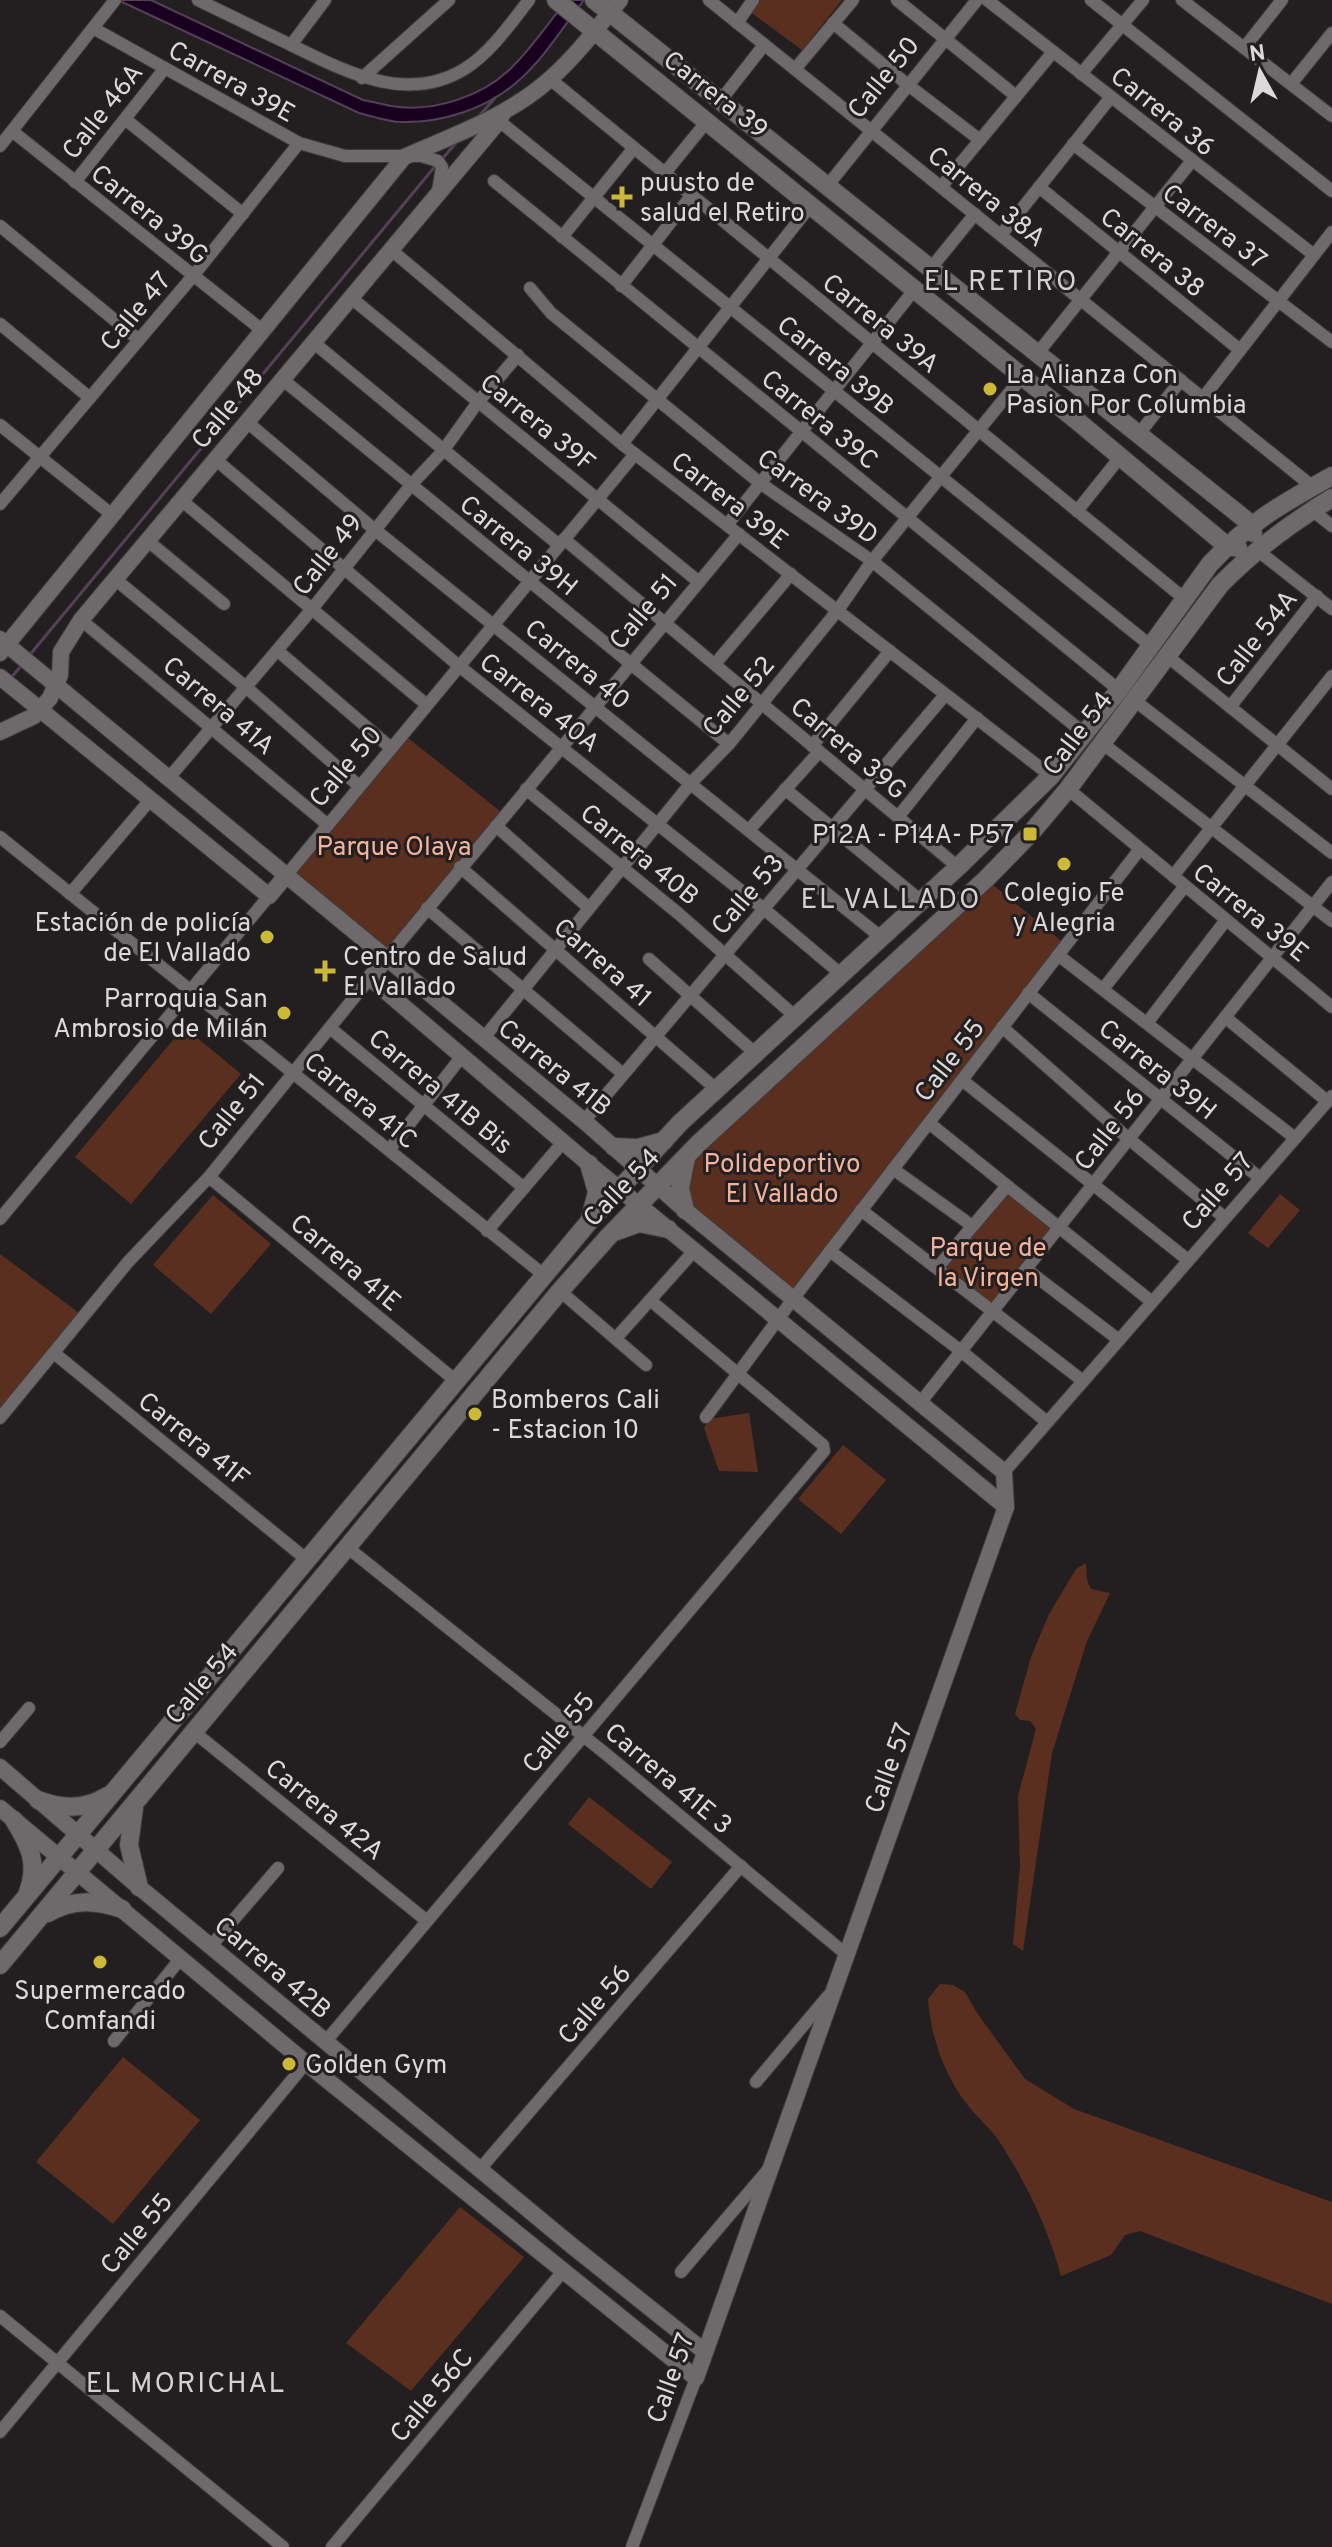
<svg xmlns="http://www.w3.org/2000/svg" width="1332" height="2547" font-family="Overpass,sans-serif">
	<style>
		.green { fill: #5b2f1f }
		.water { fill: #1a0020; stroke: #544158; stroke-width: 2 }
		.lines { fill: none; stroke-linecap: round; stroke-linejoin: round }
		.stream { stroke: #544158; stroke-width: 3 }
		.minor-casing { stroke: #3f3b3c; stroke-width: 14 }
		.tertiary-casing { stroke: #3f3b3c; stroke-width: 18 }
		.secondary-casing { stroke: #3f3b3c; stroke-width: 20 }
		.minor { stroke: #6e696a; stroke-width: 12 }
		.tertiary { stroke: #6e696a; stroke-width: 16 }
		.secondary { stroke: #6e696a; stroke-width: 18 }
		.poi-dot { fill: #ccb938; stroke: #231f20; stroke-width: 3 }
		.labels { text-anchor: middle; stroke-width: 6; stroke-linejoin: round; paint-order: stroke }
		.street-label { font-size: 26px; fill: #dcd9da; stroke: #231f20 }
		.poi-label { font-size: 26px; fill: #dcd9da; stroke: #231f20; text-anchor: start }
		.park-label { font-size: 26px; fill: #f5b39b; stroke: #231f20 }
		.neighbourhood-label { font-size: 28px; letter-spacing: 2px; fill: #d5d0d1; stroke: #231f20 }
	</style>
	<rect width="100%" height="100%" fill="#231f20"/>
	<!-- green -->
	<g class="green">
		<polygon points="758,0 842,0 802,50 749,11"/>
		<polygon points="403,734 505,815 386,959 285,877"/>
		<polygon points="986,879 1066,945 793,1299 681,1199 683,1165"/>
		<polygon points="184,1027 241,1074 131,1204 75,1157"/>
		<polygon points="1006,1187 1058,1229 993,1311 937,1268"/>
		<polygon points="1280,1194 1300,1210 1268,1248 1248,1233"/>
		<polygon points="213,1195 271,1244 211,1314 153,1265"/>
		<polygon points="0,1254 79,1313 0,1408"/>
		<polygon points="749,1413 758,1472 719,1471 704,1428 709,1419"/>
		<polygon points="843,1445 886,1480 841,1534 798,1499"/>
		<polygon points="1086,1563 1087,1580 1091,1589 1110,1593 1087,1641 1052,1753 1023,1951 1013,1944 1020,1866 1018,1796 1036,1729 1030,1721 1020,1720 1015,1714 1031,1657 1049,1614 1076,1569"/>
		<polygon points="589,1797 672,1862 651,1889 568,1824"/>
		<path d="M 940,1984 L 953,1985 L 965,1992 L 977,2013 L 1025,2079 L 1074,2109 L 1332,2202 L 1332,2304 L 1140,2231 L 1125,2235 L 1111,2255 L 1061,2276 C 1048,2228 1026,2182 999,2141 C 991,2129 979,2119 970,2108 C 945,2078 931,2038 928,1999 Z"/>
		<polygon points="123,2057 200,2120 113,2224 36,2162"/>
		<polygon points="460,2207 524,2257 411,2391 346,2343"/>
	</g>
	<!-- water -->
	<path class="water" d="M 118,0 L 151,0 L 363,100 C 375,102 387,106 399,107 C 436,111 481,96 508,71 C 530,51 548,23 567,0 L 584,0 C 563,27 543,60 517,82 C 486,109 442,123 401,122 C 388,122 372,116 359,113 Z"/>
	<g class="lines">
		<!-- stream -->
		<g class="stream">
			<polyline points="479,116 495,98"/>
			<polyline points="442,159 456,143"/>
			<polyline points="28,657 437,164"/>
			<polyline points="10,679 21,666"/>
		</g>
		<defs>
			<g id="minor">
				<path d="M 198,0 C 227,14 257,29 287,43 C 342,70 407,106 466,68 C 491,52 511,23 529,0"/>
				<polyline points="709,0 1313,487"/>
				<polyline points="897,0 1016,96"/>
				<polyline points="987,0 1314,255"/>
				<polyline points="1091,0 1332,191"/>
				<polyline points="1182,0 1332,116"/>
				<polyline points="737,23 753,0"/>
				<polyline points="833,23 908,85 980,140"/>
				<polyline points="93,28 299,143 345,156 421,156 438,161 442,167 438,191"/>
				<polyline points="291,45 325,0"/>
				<polyline points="1244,48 1282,0"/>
				<polyline points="795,69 853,0"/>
				<polyline points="1081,74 1143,0"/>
				<polyline points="362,78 449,0"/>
				<polyline points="550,79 1186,600"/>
				<polyline points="1291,84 1332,33"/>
				<polyline points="721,100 764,45"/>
				<polyline points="494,117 1151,646"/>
				<polyline points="125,119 243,214"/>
				<polyline points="12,131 262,330"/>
				<polyline points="1073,144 1332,342"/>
				<polyline points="0,146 115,0"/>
				<polyline points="664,174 708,120"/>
				<polyline points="494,181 1119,690"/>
				<polyline points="75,182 165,68"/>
				<polyline points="828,185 977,0"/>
				<polyline points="941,187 1053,52"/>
				<polyline points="1039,187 1240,350"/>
				<polyline points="0,226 139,340"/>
				<polyline points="1001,235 1111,97"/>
				<polyline points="562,237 633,149"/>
				<polyline points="390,249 622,444 1051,776"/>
				<polyline points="931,268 975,214"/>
				<polyline points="621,286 691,196"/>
				<polyline points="530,288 551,313 760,483 872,561 1085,734"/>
				<polyline points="350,297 699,582"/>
				<polyline points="0,324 90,398"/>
				<polyline points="313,342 559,545"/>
				<polyline points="1037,354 1191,162"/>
				<polyline points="282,379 729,744"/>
				<polyline points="1203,398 1332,232"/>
				<polyline points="247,422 374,529 882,938"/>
				<polyline points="0,425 111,514"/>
				<polyline points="1139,434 1181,380"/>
				<polyline points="622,444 811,205"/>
				<polyline points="215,459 459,666 764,909 842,975"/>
				<polyline points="181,500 427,705"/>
				<polyline points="0,504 193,276 299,143"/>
				<polyline points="1312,510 1332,526"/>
				<polyline points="1077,511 1121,456"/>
				<polyline points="727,525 915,289"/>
				<polyline points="564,539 958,867"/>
				<polyline points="148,541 224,604"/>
				<polyline points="1257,550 1332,609"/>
				<polyline points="115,579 247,688 359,786"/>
				<polyline points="81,620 328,825"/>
				<polyline points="278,651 391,748"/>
				<polyline points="1167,656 1332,789"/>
				<polyline points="715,664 791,574"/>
				<polyline points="1134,700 1332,853"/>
				<polyline points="1230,707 1317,596"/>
				<polyline points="1102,743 1332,921"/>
				<polyline points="812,746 890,651"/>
				<polyline points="168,779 312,609 411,485 443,451 478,402 518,355"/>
				<polyline points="526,789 679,914 797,1018"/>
				<polyline points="785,789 921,901"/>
				<polyline points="1068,789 1332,1007"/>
				<polyline points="898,817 977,718"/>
				<polyline points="496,826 589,908"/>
				<polyline points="749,830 819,752"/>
				<polyline points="0,837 545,1276"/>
				<polyline points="460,867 716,1089"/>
				<polyline points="1173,876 1332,676"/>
				<polyline points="285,877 635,454"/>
				<polyline points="70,894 151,799"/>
				<polyline points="427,908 623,1074"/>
				<polyline points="1058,955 1295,1138"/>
				<polyline points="386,959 739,534"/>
				<polyline points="649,959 756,1054"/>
				<polyline points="1103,989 1185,886"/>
				<polyline points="1028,993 1260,1178"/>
				<polyline points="1225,1017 1327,1101"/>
				<polyline points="1147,1023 1226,920"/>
				<polyline points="1002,1027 1129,1139 1225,1218"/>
				<polyline points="330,1028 524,1188"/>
				<polyline points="483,1039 691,783 729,744 838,610 872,561 1022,377"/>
				<polyline points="962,1080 1188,1260"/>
				<polyline points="584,1121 945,695"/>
				<polyline points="929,1123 1152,1302"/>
				<polyline points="389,1150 462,1056"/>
				<polyline points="893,1169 971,1225"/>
				<polyline points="209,1177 456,1381"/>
				<polyline points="861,1210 1083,1381"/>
				<polyline points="0,1219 269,896"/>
				<polyline points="487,1231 564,1141"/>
				<polyline points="830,1251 961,1351 1047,1422"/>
				<polyline points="937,1268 1006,1187"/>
				<polyline points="1026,1269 1119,1340"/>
				<polyline points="560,1291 646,1365"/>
				<polyline points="616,1338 694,1251"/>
				<polyline points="54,1353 306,1559"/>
				<polyline points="920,1403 1332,882"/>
				<polyline points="706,1417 793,1299 1140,849"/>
				<polyline points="0,1418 128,1262 209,1177 370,978"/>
				<polyline points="1004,1472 1332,1096"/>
				<polyline points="348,1548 606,1754 847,1955"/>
				<polyline points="194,1732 427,1921"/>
				<polyline points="0,1742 29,1708"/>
				<polyline points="211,1946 278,1868"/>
				<polyline points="114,2041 181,1958"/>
				<polyline points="326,2041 824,1451 823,1445 650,1300"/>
				<polyline points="756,2082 828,1996"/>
				<polyline points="480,2169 741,1866"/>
				<polyline points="681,2272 767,2171"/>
				<polyline points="0,2316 283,2547"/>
				<polyline points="0,2432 306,2063"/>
				<polyline points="332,2547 564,2270"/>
				<polyline points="632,2547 696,2378"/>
			</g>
			<g id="tertiary">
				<polyline points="0,639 584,1121 685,1210 1004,1472 1006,1507 696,2378 306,2063 0,1808"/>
				<path d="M 0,653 L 404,157 C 454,135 509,116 550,79 C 577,55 598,27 620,0"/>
				<polyline points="0,677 269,896 285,877"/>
				<polyline points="0,732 34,716 50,698 60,675 61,652 81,620 499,121 503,113"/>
				<polyline points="386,959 370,978 589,1164 1006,1507"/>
				<polyline points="0,1767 139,1887 571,2245 705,2352"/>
			</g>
			<g id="secondary">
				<polyline points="556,0 1081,424 1227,546 1238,548"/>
				<polyline points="594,0 1251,524 1253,533"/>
				<polyline points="614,1147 638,1148 664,1141"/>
				<polyline points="589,1164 597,1192 590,1219"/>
				<polyline points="685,1210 680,1188 686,1158"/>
				<polyline points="617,1231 639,1223 668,1229"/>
				<path d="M 38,1800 C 61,1809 85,1810 107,1796"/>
				<polyline points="134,1808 129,1845 139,1887"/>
				<path d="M 14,1820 C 29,1844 39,1863 28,1892"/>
				<path d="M 48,1913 C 73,1899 95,1900 122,1909"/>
				<path d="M 0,1928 L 588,1223 L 680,1123 L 958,867 L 1051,776 L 1119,690 L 1210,564 C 1250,521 1282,504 1332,476"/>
				<path d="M 0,1965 L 560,1291 L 608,1237 L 699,1143 L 986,879 L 1030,834 L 1068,789 L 1220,585 C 1254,550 1291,523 1332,498"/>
			</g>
		</defs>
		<!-- minor casing -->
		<use href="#minor" class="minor-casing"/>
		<!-- tertiary casing -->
		<use href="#tertiary" class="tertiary-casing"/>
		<!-- secondary casing -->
		<use href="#secondary" class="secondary-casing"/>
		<!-- minor -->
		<use href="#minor" class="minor"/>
		<!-- tertiary -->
		<use href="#tertiary" class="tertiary"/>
		<!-- secondary -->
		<use href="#secondary" class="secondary"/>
	</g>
	<!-- markers -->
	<g class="poi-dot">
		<path d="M618 185h8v8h8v8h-8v8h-8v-8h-8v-8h8z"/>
		<circle cx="990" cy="389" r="8"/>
		<rect x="1022" y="826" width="16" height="16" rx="4"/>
		<circle cx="1064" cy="864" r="8"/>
		<circle cx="267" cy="937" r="8"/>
		<path d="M321 959h8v8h8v8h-8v8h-8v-8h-8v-8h8z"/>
		<circle cx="284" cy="1013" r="8"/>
		<circle cx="475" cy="1414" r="8"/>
		<circle cx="100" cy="1962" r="8"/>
		<circle cx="289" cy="2064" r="8"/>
	</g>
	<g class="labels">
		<!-- street labels -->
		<g class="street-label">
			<text transform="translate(883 77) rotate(-51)" y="9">Calle 50</text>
			<text transform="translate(232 81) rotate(29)" y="9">Carrera 39E</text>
			<text transform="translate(716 94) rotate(38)" y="9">Carrera 39</text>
			<text transform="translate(102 111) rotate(-52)" y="9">Calle 46A</text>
			<text transform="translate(1163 111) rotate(39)" y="9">Carrera 36</text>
			<text transform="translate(987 196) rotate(39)" y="9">Carrera 38A</text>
			<text transform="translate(150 214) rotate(39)" y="9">Carrera 39G</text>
			<text transform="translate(1215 226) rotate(37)" y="9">Carrera 37</text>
			<text transform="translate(1153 252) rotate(39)" y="9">Carrera 38</text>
			<text transform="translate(135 311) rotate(-50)" y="9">Calle 47</text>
			<text transform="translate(881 323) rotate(39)" y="9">Carrera 39A</text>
			<text transform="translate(836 365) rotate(39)" y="9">Carrera 39B</text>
			<text transform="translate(227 408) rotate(-50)" y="9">Calle 48</text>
			<text transform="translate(820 419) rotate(39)" y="9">Carrera 39C</text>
			<text transform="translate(538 422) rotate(39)" y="9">Carrera 39F</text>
			<text transform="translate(818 496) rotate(36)" y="9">Carrera 39D</text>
			<text transform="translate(730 500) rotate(38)" y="9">Carrera 39E</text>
			<text transform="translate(519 545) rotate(39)" y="9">Carrera 39H</text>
			<text transform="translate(327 554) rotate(-52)" y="9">Calle 49</text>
			<text transform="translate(643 611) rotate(-50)" y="9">Calle 51</text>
			<text transform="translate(1256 638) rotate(-52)" y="9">Calle 54A</text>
			<text transform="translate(578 664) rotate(39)" y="9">Carrera 40</text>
			<text transform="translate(738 696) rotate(-50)" y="9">Calle 52</text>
			<text transform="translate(540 702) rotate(38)" y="9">Carrera 40A</text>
			<text transform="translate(219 705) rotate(40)" y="9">Carrera 41A</text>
			<text transform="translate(1077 733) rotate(-53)" y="9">Calle 54</text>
			<text transform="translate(849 748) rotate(40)" y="9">Carrera 39G</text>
			<text transform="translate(345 766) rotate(-50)" y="9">Calle 50</text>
			<text transform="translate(640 854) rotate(39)" y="9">Carrera 40B</text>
			<text transform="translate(747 894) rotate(-50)" y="9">Calle 53</text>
			<text transform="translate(1251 912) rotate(39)" y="9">Carrera 39E</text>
			<text transform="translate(603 962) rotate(41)" y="9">Carrera 41</text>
			<text transform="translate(949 1060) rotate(-52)" y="9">Calle 55</text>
			<text transform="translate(555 1067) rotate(39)" y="9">Carrera 41B</text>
			<text transform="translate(1158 1069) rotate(39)" y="9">Carrera 39H</text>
			<text transform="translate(441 1091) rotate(40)" y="9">Carrera 41B Bis</text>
			<text transform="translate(361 1100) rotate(39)" y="9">Carrera 41C</text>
			<text transform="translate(231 1111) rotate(-51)" y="9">Calle 51</text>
			<text transform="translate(1109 1129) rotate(-52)" y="9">Calle 56</text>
			<text transform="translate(621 1187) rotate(-46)" y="9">Calle 54</text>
			<text transform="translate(1217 1191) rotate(-49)" y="9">Calle 57</text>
			<text transform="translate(346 1262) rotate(40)" y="9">Carrera 41E</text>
			<text transform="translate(194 1439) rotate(39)" y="9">Carrera 41F</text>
			<text transform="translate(201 1683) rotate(-50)" y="9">Calle 54</text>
			<text transform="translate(558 1732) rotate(-50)" y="9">Calle 55</text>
			<text transform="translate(888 1768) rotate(-70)" y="9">Calle 57</text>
			<text transform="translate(669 1778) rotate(40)" y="9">Carrera 41E 3</text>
			<text transform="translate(325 1809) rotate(39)" y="9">Carrera 42A</text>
			<text transform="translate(273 1967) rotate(40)" y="9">Carrera 42B</text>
			<text transform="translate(594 2004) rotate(-49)" y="9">Calle 56</text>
			<text transform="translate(136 2233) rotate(-50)" y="9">Calle 55</text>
			<text transform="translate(670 2378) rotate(-70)" y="9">Calle 57</text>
			<text transform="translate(431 2395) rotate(-50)" y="9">Calle 56C</text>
		</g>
		<!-- poi labels -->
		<g class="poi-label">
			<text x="640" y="191">puusto de<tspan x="640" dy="30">salud el Retiro</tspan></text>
			<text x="1006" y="383">La Alianza Con<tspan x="1006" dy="30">Pasion Por Columbia</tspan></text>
			<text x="1014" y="843" text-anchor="end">P12A - P14A- P57</text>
			<text x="1064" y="901" text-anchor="middle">Colegio Fe<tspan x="1064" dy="30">y Alegria</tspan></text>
			<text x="251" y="931" text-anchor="end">Estación de policía<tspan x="251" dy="30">de El Vallado</tspan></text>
			<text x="343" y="965">Centro de Salud<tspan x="343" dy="30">El Vallado</tspan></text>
			<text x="268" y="1007" text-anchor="end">Parroquia San<tspan x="268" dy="30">Ambrosio de Milán</tspan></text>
			<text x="491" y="1408">Bomberos Cali<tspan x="491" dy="30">- Estacion 10</tspan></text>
			<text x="100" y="1999" text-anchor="middle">Supermercado<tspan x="100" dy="30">Comfandi</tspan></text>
			<text x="305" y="2073">Golden Gym</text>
		</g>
		<!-- park labels -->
		<g class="park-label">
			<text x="394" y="855">Parque Olaya</text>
			<text x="782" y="1172">Polideportivo<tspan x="782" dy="30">El Vallado</tspan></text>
			<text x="988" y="1256">Parque de<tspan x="988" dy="30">la Virgen</tspan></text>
		</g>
		<!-- neighbourhood labels -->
		<g class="neighbourhood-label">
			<text x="1001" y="290">EL RETIRO</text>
			<text x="891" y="908">EL VALLADO</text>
			<text x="186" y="2392">EL MORICHAL</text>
		</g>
	</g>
	<!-- north arrow -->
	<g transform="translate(1260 72) rotate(352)" stroke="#231f20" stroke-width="6" paint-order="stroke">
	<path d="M0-6L14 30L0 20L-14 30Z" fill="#dcd9da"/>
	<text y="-12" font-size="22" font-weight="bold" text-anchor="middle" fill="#dcd9da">N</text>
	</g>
</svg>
